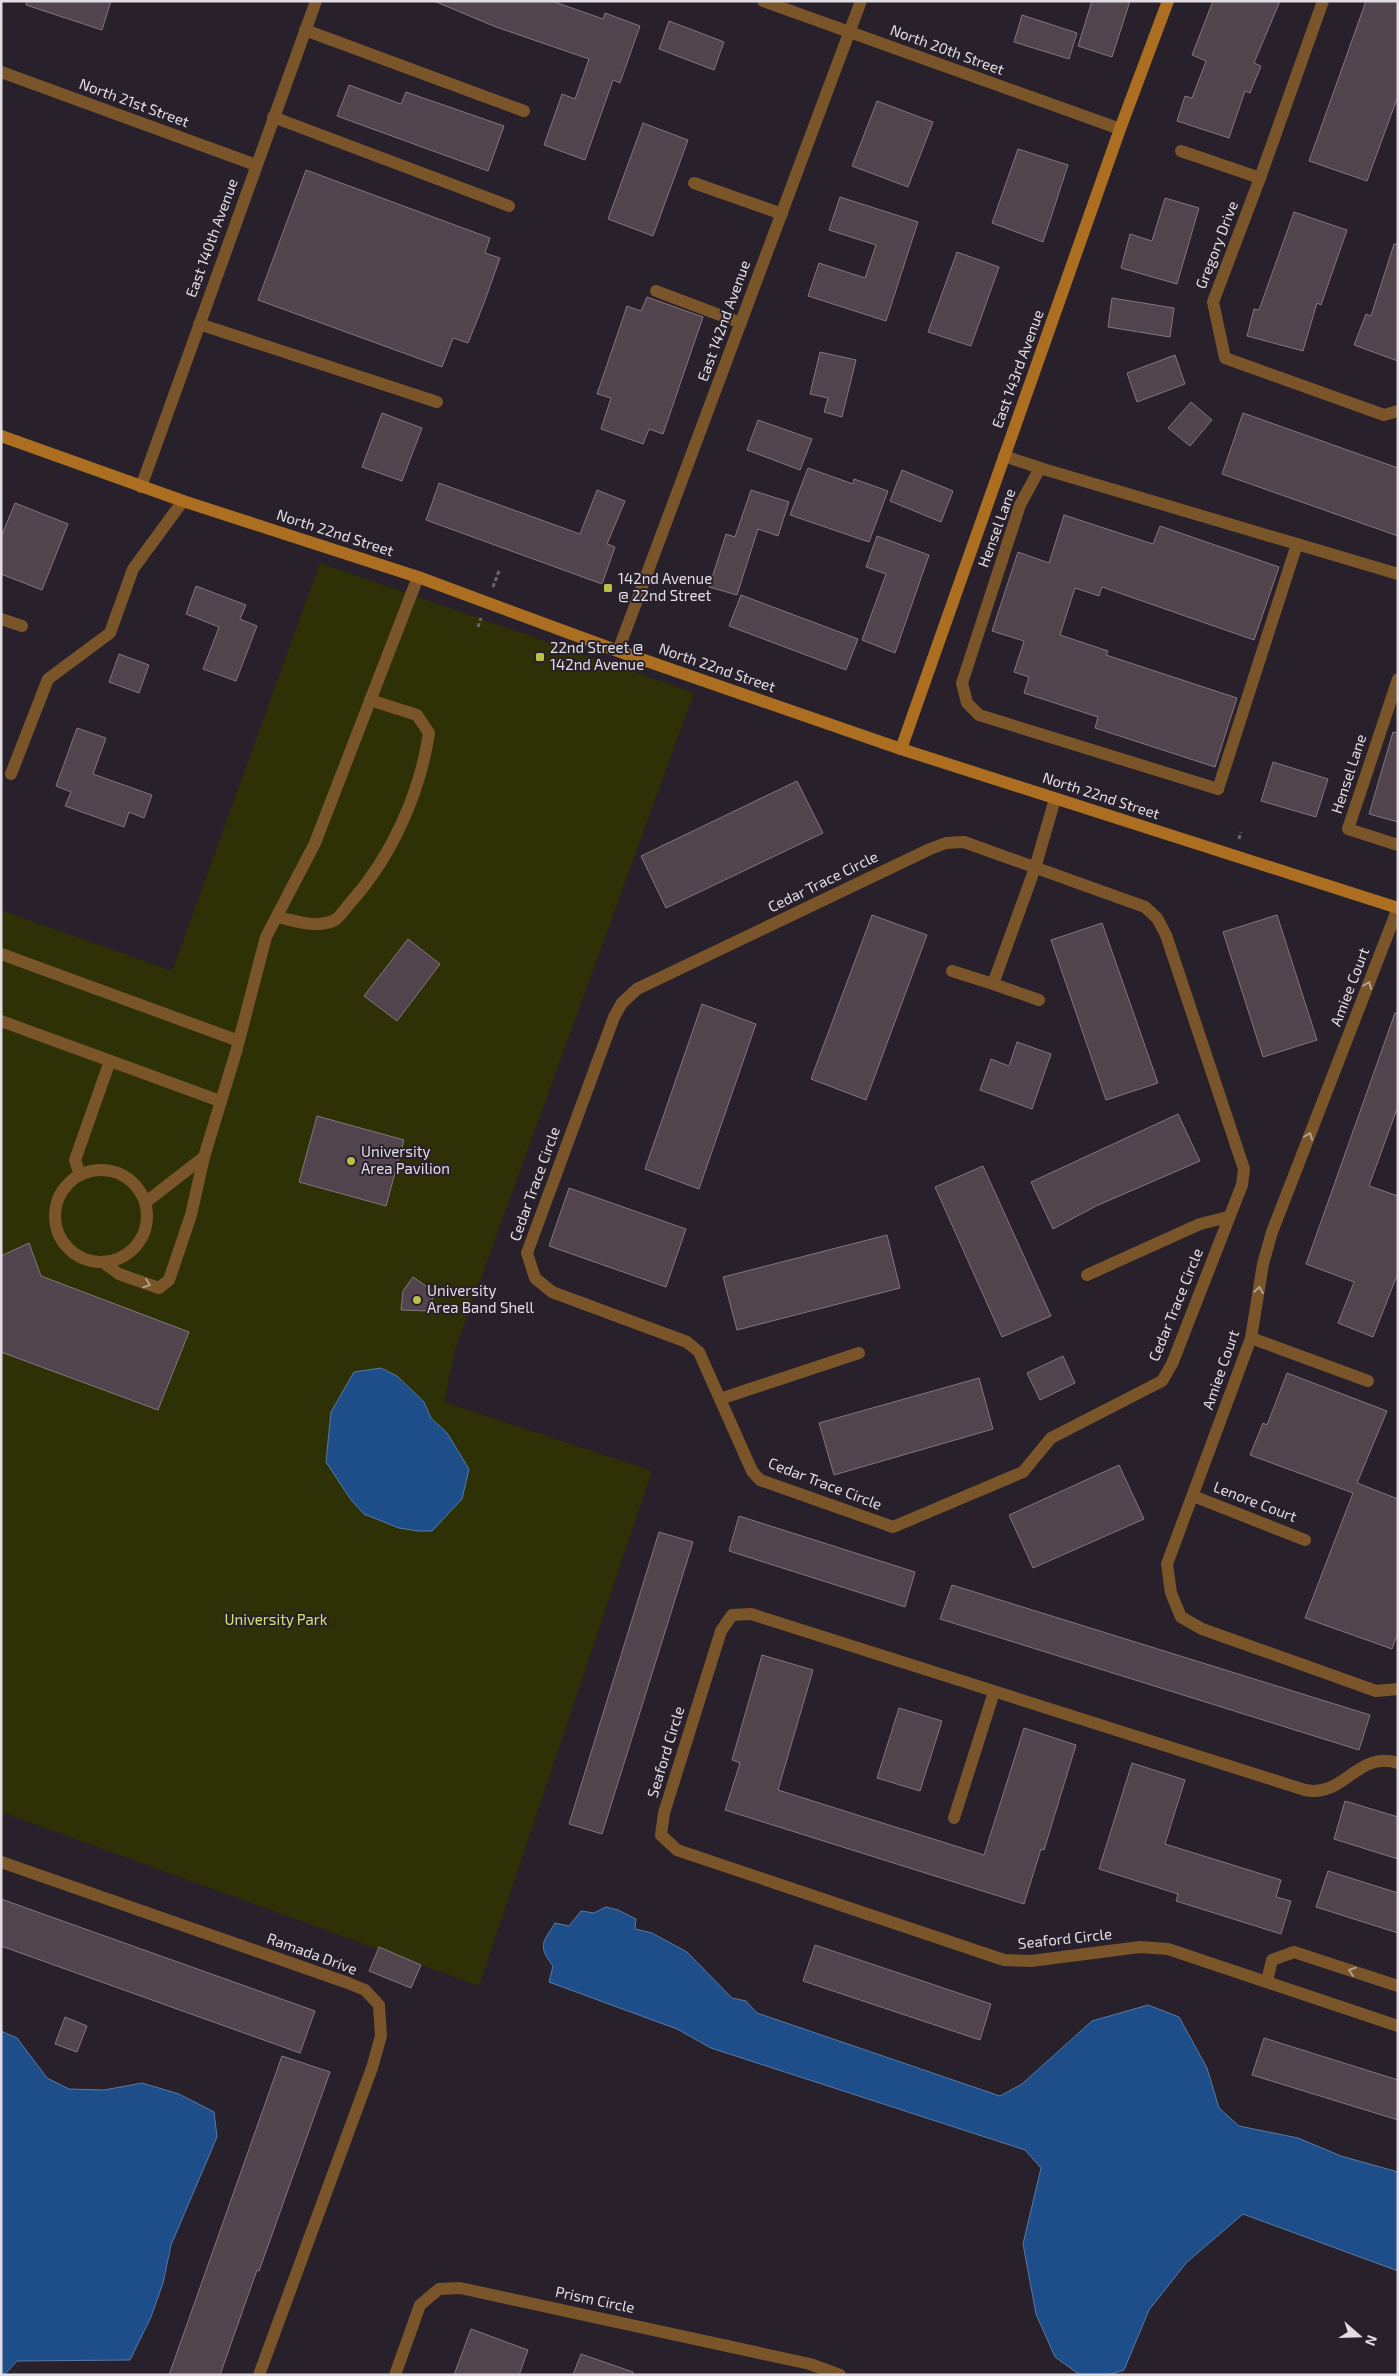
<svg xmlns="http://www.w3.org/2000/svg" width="1399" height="2376" font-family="'Exo 2',sans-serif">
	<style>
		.green { fill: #2d3105 }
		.water { fill: #1e4e8a; stroke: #5979a5 }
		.building { fill: #51444d; stroke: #84757f }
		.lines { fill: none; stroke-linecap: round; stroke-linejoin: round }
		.path { stroke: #6c646e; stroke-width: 3; stroke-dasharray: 4 2.5; stroke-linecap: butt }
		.lane { stroke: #7a5529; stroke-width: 12 }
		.street { stroke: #7a5529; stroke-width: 12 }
		.secondary { stroke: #ac6f21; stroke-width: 12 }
		.oneway { stroke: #b39f8f }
		.poi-dot { fill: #bac045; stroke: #28202b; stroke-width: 2 }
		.labels { text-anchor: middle; stroke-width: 4; stroke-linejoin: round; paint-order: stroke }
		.street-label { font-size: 15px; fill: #e2dce3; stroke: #28202b }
		.poi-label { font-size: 15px; fill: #e2dce3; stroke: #28202b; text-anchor: start }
		.park-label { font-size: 15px; fill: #d5e46f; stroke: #28202b }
	</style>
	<rect width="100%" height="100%" fill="#28202b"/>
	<!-- green -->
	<polygon class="green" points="320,563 694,693 456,1347 444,1402 652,1471 479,1986 1,1812 1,910 172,971"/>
	<!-- water -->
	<g class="water">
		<polygon points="381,1368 397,1376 424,1402 431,1418 447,1433 469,1469 462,1499 432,1531 418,1531 399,1528 364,1514 351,1500 326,1462 331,1412 354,1372"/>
		<path d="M 606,1907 L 618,1910 L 636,1919 L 635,1929 L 652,1933 L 687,1952 L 732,1998 L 746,2001 L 757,2013 L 1000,2096 L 1022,2084 L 1092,2021 L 1148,2005 L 1179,2017 L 1207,2068 L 1219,2108 L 1239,2126 L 1298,2138 L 1341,2156 L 1398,2172 L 1398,2271 L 1243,2214 L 1187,2262 L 1149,2310 L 1124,2370 L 1107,2375 L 1080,2375 L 1055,2357 L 1036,2314 L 1023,2244 L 1041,2168 L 1025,2150 L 711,2048 L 677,2029 L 549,1982 L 553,1966 C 537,1945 543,1943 555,1923 L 569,1926 L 581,1911 L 594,1913 Z"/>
		<polygon points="1,2031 17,2038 47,2078 69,2089 104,2090 142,2083 179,2094 214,2112 217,2137 171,2245 163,2283 151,2317 130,2360 17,2361 4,2375 1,2375"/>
	</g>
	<!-- building -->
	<g class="building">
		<polygon points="26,1 111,1 102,30 26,5"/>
		<polygon points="434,1 552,1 603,19 605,13 640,26 620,83 613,80 585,160 544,145 562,94 575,99 589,59 496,27"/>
		<polygon points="1092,1 1130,1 1112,57 1078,46"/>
		<polygon points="1213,1 1280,1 1254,63 1261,66 1250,93 1245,91 1229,138 1177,121 1185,96 1192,98 1206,61 1192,55"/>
		<polygon points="1366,1 1398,1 1398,96 1367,181 1309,161"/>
		<polygon points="1022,15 1077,33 1069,59 1014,42"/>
		<polygon points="669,21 724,42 714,70 659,49"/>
		<polygon points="349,85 401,104 406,92 504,126 488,171 337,116"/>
		<polygon points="877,101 933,122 908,187 852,166"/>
		<polygon points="643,123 688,140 653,236 608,219"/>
		<polygon points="1018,149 1068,165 1043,242 992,223"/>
		<polygon points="306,170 490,238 485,253 500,258 484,303 468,343 453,338 442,367 258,300"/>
		<polygon points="840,197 918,222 886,321 808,296 819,263 865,278 876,245 829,230"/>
		<polygon points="1165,198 1199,208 1177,284 1121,268 1130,234 1152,241"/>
		<polygon points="1294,212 1347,230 1321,305 1317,303 1303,351 1247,336 1254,309 1259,310"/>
		<polygon points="1394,244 1398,244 1398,361 1354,345 1366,314 1371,316"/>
		<polygon points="957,252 999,267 971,346 928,332"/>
		<polygon points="647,297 703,317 663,434 649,429 643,444 601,429 611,398 597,394 627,306 641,311"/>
		<polygon points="1112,298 1174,308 1170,337 1108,327"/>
		<polygon points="820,352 856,360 842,417 824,412 828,398 810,394"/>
		<polygon points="1175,355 1185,384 1137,402 1127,373"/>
		<polygon points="1191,402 1212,420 1190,446 1168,428"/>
		<polygon points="382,413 422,428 402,481 362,467"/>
		<polygon points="1243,413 1398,468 1398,536 1222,474"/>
		<polygon points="758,420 812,439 800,470 747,450"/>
		<polygon points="808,468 853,484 854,479 888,491 869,542 790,515"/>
		<polygon points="902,470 953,491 941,522 890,501"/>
		<polygon points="439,483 580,534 597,490 625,501 607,544 615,547 602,584 426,520"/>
		<polygon points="751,490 789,502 778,536 758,529 737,595 709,587 726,534 735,537"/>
		<polygon points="15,503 68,524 42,590 1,574 1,537"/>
		<polygon points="1064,515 1153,544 1160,526 1279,567 1254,640 1102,587 1099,596 1075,588 1060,635 1108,651 1106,655 1237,698 1215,767 1095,728 1098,717 1024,693 1029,677 1014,672 1024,641 992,631 1018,552 1049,563"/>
		<polygon points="877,536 929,555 895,653 862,640 886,574 866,567"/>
		<polygon points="196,586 246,605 240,619 257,626 236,681 203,669 219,627 186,614"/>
		<polygon points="741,595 858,639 846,670 729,626"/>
		<polygon points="119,654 149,665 139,693 109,682"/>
		<polygon points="77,728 106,738 93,774 152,795 144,818 129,812 124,827 65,806 71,792 56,786"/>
		<polygon points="1393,732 1398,733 1398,822 1369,814"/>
		<polygon points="1273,762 1328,779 1316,817 1261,801"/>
		<polygon points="797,781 823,833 666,908 641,856"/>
		<polygon points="872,915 927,935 866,1100 811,1079"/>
		<polygon points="1277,915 1317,1040 1263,1057 1223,932"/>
		<polygon points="1102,923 1158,1083 1106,1100 1051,940"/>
		<polygon points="408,939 440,964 397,1021 364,996"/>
		<polygon points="702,1004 756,1024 699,1189 645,1169"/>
		<polygon points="1395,1013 1398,1013 1398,1106 1369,1186 1398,1196 1398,1273 1373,1337 1338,1323 1354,1282 1306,1264"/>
		<polygon points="1017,1042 1051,1054 1032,1109 980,1090 991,1059 1009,1066"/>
		<polygon points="1178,1114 1200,1161 1096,1206 1053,1229 1031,1182"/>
		<polygon points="317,1116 404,1140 386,1206 299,1182"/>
		<polygon points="983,1166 1051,1316 1002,1337 935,1187"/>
		<polygon points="569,1188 686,1229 666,1287 549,1246"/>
		<polygon points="887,1235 900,1288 737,1330 723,1277"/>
		<polygon points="29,1243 41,1276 189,1332 158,1410 1,1352 1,1256"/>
		<polygon points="413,1277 435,1292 428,1311 401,1310 403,1291"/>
		<polygon points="1063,1356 1075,1383 1040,1400 1027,1373"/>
		<polygon points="1287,1373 1387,1411 1357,1483 1398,1499 1398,1632 1392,1649 1305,1618 1353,1493 1250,1455 1263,1423 1267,1425"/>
		<polygon points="979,1378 993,1429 834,1475 819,1423"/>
		<polygon points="1119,1465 1144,1519 1033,1568 1009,1515"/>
		<polygon points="739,1516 915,1572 905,1607 729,1551"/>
		<polygon points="659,1532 693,1542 602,1834 569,1824"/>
		<polygon points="952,1585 1370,1715 1359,1750 940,1619"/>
		<polygon points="762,1655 813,1670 778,1790 984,1855 1024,1728 1076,1745 1044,1850 1041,1849 1024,1904 725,1810 740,1763 732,1760"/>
		<polygon points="899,1708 942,1721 920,1791 877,1778"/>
		<polygon points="1132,1763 1185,1780 1165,1844 1281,1880 1276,1897 1291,1901 1281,1934 1176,1901 1178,1894 1099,1869"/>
		<polygon points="1345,1801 1398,1817 1398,1859 1334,1839"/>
		<polygon points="1328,1871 1398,1893 1398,1933 1316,1907"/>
		<polygon points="1,1899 315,2011 300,2053 1,1946"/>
		<polygon points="815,1945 991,2004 980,2040 803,1981"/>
		<polygon points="379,1947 421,1965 411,1988 369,1971"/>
		<polygon points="65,2017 87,2026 77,2052 55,2044"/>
		<polygon points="1264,2038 1398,2080 1398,2120 1252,2075"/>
		<polygon points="282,2056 330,2072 259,2271 257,2270 220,2375 169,2375"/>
		<polygon points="471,2329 528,2350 519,2375 454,2375"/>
		<polygon points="581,2354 633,2372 633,2375 573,2375"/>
	</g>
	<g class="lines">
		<!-- path -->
		<g class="path">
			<polyline points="493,587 499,571"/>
			<polyline points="478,627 481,618"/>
			<polyline points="1239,839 1241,832"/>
		</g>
		<!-- lane -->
		<g class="lane">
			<polyline points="305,30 524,111"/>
			<polyline points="273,117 509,206"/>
			<polyline points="694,183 782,214"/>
			<polyline points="656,291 741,323"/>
			<polyline points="199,324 437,402"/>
			<polyline points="1,619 22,626"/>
			<polyline points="1218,789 1297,544"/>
			<path d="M 277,917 C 296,921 314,928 333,921 C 340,918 346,907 351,902 C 392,856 420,793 429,733 L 417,715 L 370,700"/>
			<polyline points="1,954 239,1041"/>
			<polyline points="952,971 993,984 1035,868"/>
			<polyline points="993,984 1039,1000"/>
			<polyline points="1,1021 220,1101"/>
			<circle cx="101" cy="1216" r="46"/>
			<polyline points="80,1175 75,1160 110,1061"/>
			<polyline points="146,1202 204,1157 236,1052 266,937 315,843 418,577"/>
			<polyline points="104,1263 119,1274 159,1288 169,1280 191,1215 204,1157"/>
			<polyline points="1087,1275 1200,1224 1228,1217"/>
			<polyline points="720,1399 859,1353"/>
		</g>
		<!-- street -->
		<g class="street">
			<polyline points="763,1 1120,129"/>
			<polyline points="1323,1 1260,178 1213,302 1225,358 1384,415 1398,411"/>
			<polyline points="1,72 256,165"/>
			<polyline points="1181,151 1260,178"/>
			<polyline points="1004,456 1040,468"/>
			<polyline points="141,487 316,1"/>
			<polyline points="618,651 861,1"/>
			<polyline points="1398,679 1348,829 1398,845"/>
			<polyline points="11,774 48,679 110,633 133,569 183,501"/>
			<polyline points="1218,789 979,715 967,703 962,683 1020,505 1040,468 1398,574"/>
			<polygon points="964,842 1145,907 1157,918 1166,935 1244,1169 1242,1185 1172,1364 1162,1381 1051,1438 1023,1472 893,1527 760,1480 752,1471 699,1352 687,1342 552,1292 535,1278 527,1253 614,1017 622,1003 637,989 930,849 946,843"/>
			<polyline points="1035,868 1055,799"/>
			<polyline points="1398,908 1272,1232 1263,1264 1251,1338 1167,1564 1171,1593 1181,1617 1202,1629 1376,1691 1398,1689"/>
			<polyline points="1251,1338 1368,1381"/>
			<polyline points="1193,1496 1305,1540"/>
			<path d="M 1398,1763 C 1357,1750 1345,1798 1305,1790 L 751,1614 L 732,1615 L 721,1631 L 664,1813 L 661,1835 L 677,1850 L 1004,1960 L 1031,1961 L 1140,1947 L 1168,1949 L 1398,2026"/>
			<polyline points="954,1818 994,1692"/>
			<polyline points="1,1862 348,1983 365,1990 379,2005 381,2036 372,2068 259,2375"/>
			<polyline points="1267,1981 1272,1960 1294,1952 1398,1986"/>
			<polyline points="395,2375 420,2305 439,2289 460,2288 810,2364 840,2375"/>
		</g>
		<!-- secondary -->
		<g class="secondary">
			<polyline points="1,436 183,501 418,577 618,651 901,749 1398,908"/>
			<polyline points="901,749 1120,129 1168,1"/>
		</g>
	</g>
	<!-- one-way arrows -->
	<defs><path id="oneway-chevron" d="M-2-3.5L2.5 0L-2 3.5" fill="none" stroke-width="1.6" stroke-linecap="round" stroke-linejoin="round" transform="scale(1.25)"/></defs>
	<g class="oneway">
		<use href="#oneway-chevron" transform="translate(1368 985) rotate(-69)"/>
		<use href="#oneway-chevron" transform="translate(1309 1136) rotate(-69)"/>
		<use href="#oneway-chevron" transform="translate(147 1284) rotate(19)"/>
		<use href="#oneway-chevron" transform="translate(1259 1290) rotate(-81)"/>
		<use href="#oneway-chevron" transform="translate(1352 1971) rotate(-161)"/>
	</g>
	<!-- markers -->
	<g class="poi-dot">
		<rect x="603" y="583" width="10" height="10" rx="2.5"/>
		<rect x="535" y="652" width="10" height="10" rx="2.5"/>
		<circle cx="351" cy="1161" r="5"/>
		<circle cx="417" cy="1300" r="5"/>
	</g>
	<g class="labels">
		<!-- street labels -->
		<g class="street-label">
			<text transform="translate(947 50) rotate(20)" y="5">North 20th Street</text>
			<text transform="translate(134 103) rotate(20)" y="5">North 21st Street</text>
			<text transform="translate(212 238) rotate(-70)" y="5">East 140th Avenue</text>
			<text transform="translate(1217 245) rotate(-69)" y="5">Gregory Drive</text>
			<text transform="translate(724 321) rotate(-70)" y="5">East 142nd Avenue</text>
			<text transform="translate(1018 369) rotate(-70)" y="5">East 143rd Avenue</text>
			<text transform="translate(997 528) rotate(-70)" y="5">Hensel Lane</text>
			<text transform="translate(335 533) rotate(18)" y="5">North 22nd Street</text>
			<text transform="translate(717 668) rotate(19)" y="5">North 22nd Street</text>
			<text transform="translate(1349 774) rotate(-72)" y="5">Hensel Lane</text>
			<text transform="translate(1101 796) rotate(18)" y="5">North 22nd Street</text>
			<text transform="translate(823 882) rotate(-26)" y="5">Cedar Trace Circle</text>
			<text transform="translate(1350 987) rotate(-69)" y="5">Amiee Court</text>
			<text transform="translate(535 1184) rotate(-70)" y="5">Cedar Trace Circle</text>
			<text transform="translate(1176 1305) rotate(-68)" y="5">Cedar Trace Circle</text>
			<text transform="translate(1221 1370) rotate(-71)" y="5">Amiee Court</text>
			<text transform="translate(825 1484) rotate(21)" y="5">Cedar Trace Circle</text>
			<text transform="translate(1255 1502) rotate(21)" y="5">Lenore Court</text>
			<text transform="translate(666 1752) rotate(-73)" y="5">Seaford Circle</text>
			<text transform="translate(1065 1939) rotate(-6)" y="5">Seaford Circle</text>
			<text transform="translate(312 1954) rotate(20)" y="5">Ramada Drive</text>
			<text transform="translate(595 2300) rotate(12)" y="5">Prism Circle</text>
		</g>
		<!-- poi labels -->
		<g class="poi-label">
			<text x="618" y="584">142nd Avenue<tspan x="618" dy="17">@ 22nd Street</tspan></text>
			<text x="550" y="653">22nd Street @<tspan x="550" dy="17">142nd Avenue</tspan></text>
			<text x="361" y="1157">University<tspan x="361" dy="17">Area Pavilion</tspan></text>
			<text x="427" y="1296">University<tspan x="427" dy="17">Area Band Shell</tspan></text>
		</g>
		<!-- park labels -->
		<g class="park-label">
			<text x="276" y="1625">University Park</text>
		</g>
	</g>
	<!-- border -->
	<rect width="1399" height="2376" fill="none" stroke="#e2dce3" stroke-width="5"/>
	<!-- north arrow -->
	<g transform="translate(1359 2336) rotate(110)" stroke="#28202b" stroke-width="4" paint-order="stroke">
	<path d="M0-4L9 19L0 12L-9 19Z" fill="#e2dce3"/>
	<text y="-8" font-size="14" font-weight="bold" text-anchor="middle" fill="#e2dce3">N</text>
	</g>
</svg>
